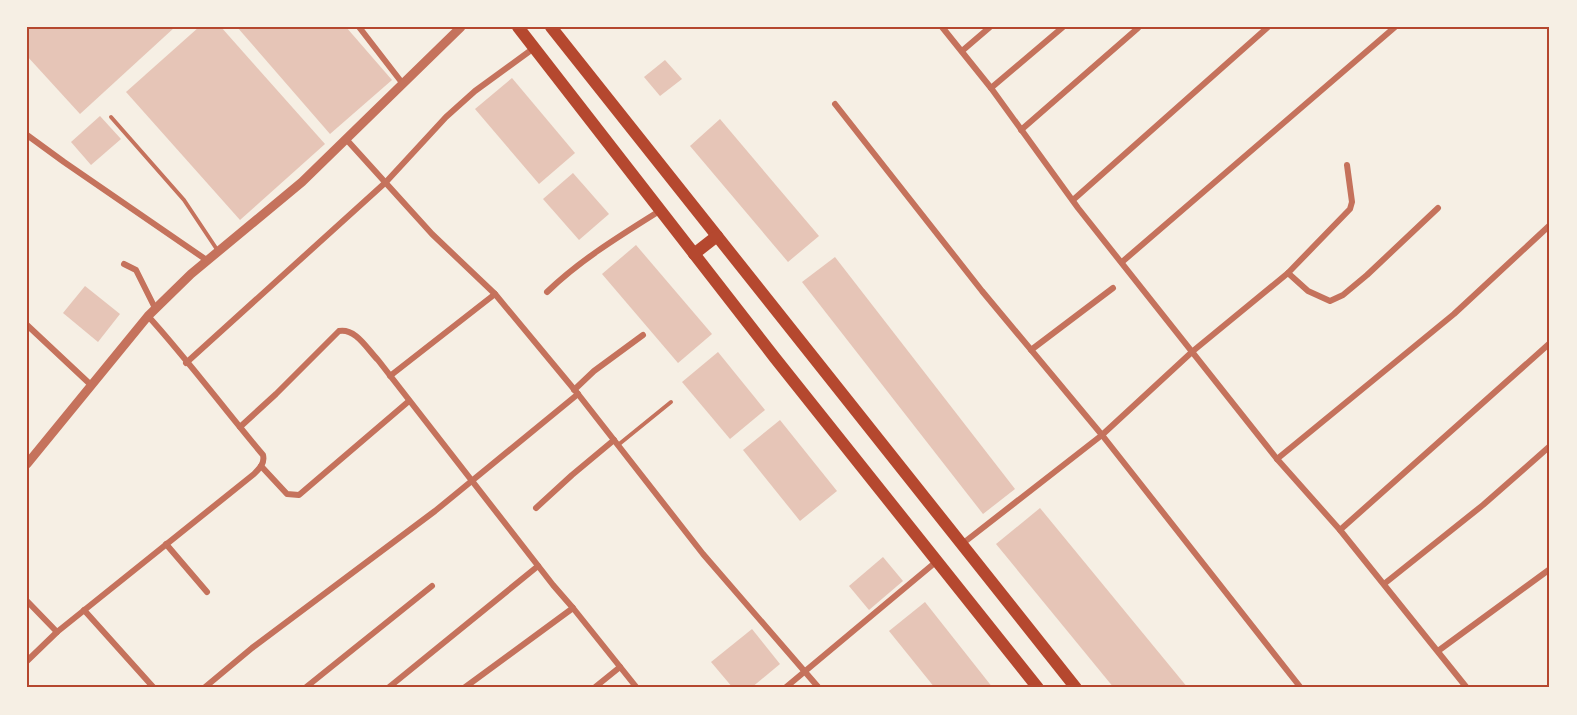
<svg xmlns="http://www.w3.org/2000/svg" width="1577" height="715" font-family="'Public Sans',sans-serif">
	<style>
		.building { fill: #e6c5b7 }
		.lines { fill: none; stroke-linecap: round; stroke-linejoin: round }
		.service { stroke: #c5725c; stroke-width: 4 }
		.minor { stroke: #c5725c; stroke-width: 6 }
		.tertiary { stroke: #c5725c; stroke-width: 9 }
		.trunk { stroke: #b5482f; stroke-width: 12 }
		.neatline { fill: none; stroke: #b5482f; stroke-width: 2 }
	</style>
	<rect width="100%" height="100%" fill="#f6efe4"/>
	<!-- building -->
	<g class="building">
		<polygon points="27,27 175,27 80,114 27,56"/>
		<polygon points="199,27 221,27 325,144 240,220 126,92"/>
		<polygon points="237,27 346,27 392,80 330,134"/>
		<polygon points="665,60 682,79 660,96 644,77"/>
		<polygon points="512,78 575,153 539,184 475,109"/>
		<polygon points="100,116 121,139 91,165 71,142"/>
		<polygon points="720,119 819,236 788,262 690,146"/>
		<polygon points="573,173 609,214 579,240 543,199"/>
		<polygon points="636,245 712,334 678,363 602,274"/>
		<polygon points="835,257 1015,489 983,514 802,282"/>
		<polygon points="85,286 120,314 98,342 63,313"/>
		<polygon points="718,352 765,410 730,439 682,382"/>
		<polygon points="780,420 837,491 800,521 743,450"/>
		<polygon points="1040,508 1188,688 1114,688 996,544"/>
		<polygon points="883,557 903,581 869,610 849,586"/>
		<polygon points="925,602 993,688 935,688 889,631"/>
		<polygon points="752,629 780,664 751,688 733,688 711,662"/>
	</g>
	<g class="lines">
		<!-- service -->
		<g class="service">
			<polyline points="111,117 184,200 218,251"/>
			<polyline points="618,445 671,402"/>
		</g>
		<!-- minor -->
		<g class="minor">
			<polyline points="359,27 403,84"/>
			<polyline points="942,27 991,88 1078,208 1277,459 1340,530 1467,688"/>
			<polyline points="962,51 990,27"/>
			<polyline points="991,88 1063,27"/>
			<polyline points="835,104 982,291 1102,435 1301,688"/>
			<polyline points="1021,130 1138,28"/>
			<polyline points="27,135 64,162 208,261"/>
			<polyline points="346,139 432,234 495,294 578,394 703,554 819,688"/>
			<polyline points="1073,200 1268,27"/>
			<polyline points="1122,262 1395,27"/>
			<polyline points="124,264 136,270 155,308"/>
			<polyline points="1288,273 1308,291 1330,301 1343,295 1367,275 1438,208"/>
			<path d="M 547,292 C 580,260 621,235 661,210"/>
			<polyline points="27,325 91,385"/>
			<polyline points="1031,350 1113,288"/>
			<polyline points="186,363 386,182 446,117 475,91 534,48"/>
			<polyline points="390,376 495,294"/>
			<polyline points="574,390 594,371 643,335"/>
			<path d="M 240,427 L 276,394 L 339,331 C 356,328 367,349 378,360 L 553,585 L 573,608 L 637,688"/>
			<polyline points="1277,459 1454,314 1550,225"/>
			<polyline points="261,466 287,494 299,495 409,401"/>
			<polyline points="536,508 572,475 614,440"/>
			<polyline points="1340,530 1550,343"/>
			<polyline points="166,544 207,592"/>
			<polyline points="962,544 1102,435 1193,351 1288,273 1350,209 1352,202 1347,165"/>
			<polyline points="1384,584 1483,505 1550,446"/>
			<polyline points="27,601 57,632"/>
			<polyline points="84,610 154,688"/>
			<polyline points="1438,651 1550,569"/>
			<path d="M 27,661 L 57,632 L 254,474 C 260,468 265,463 263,455 C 224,409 188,360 148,316"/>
			<polyline points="204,688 252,648 435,511 578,394"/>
			<polyline points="305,688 432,586"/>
			<polyline points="388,688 538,566"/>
			<polyline points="464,688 573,608"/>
			<polyline points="594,688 620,667"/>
			<polyline points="785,688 937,561"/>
		</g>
		<!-- tertiary -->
		<polyline class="tertiary" points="27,464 148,316 191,274 302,182 461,27"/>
		<!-- trunk -->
		<g class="trunk">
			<polyline points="518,27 775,358 1038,688"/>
			<polyline points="551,27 1076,688"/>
			<polyline points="694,254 717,236"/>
		</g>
	</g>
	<!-- border -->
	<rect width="1577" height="715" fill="none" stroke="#f6efe4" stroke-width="57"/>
	<rect x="28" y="28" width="1520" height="658" class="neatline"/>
</svg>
